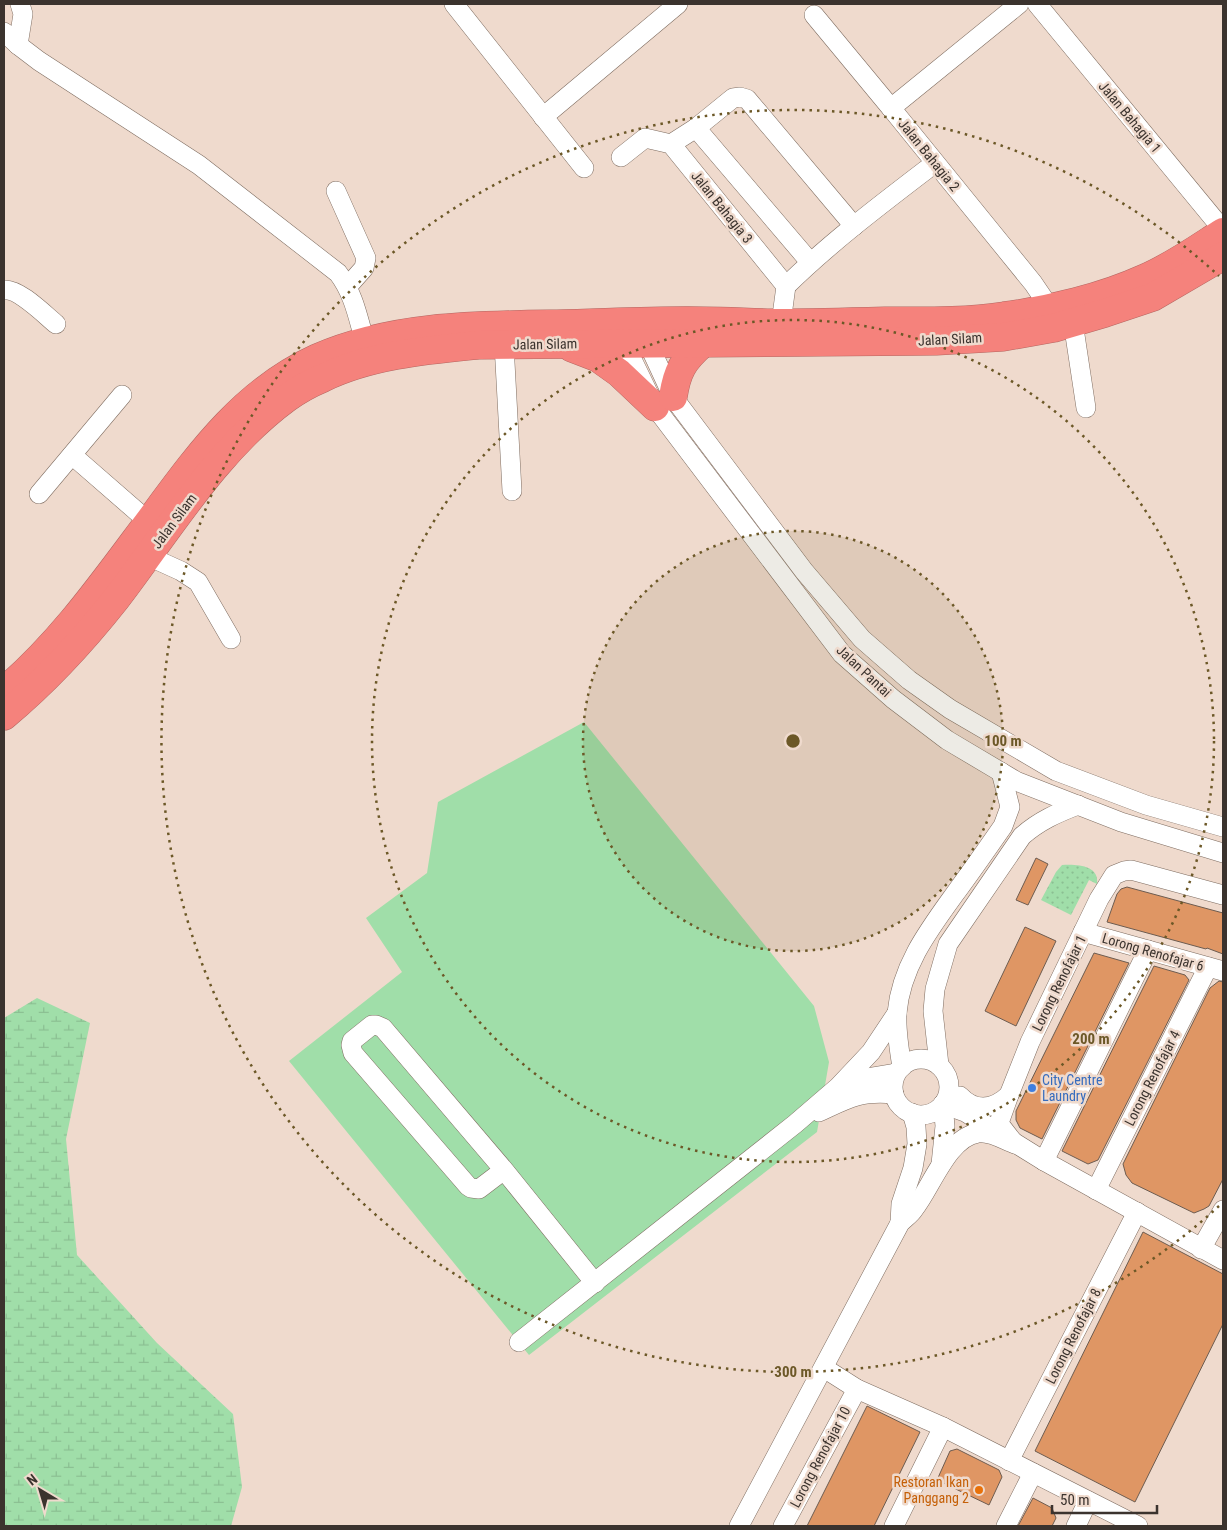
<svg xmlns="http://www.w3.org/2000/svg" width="1227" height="1530" font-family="'Roboto Condensed',sans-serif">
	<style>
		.grass { fill: url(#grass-dots) }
		.wetland { fill: url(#wetland-marsh) }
		.garden { fill: #a0dea9 }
		.building { fill: #df9664; stroke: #6d5c50 }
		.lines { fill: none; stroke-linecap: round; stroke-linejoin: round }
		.minor-casing { stroke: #7f6d61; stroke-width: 20 }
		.highway-casing { stroke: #b46661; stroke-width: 29 }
		.minor { stroke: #fff; stroke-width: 19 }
		.highway { stroke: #f5827c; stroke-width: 28 }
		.ring { fill: none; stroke: #6c5827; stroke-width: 2.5; stroke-dasharray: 2.5 5 }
		.shop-dot { fill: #3f7fe0; stroke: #efdacd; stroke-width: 2 }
		.food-dot { fill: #e8710a; stroke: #efdacd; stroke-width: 2 }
		.labels { text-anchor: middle; stroke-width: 5; stroke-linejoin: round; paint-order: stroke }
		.street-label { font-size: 14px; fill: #3b332e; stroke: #efdacd }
		.shop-label { font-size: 14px; fill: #366cbe; stroke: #efdacd; text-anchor: start }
		.food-label { font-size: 14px; fill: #c56008; stroke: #efdacd; text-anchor: end }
		.centre { fill: #6c5827; stroke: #efdacd; stroke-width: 2.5 }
		.ring-label { font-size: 15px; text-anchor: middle; font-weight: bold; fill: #6c5827; stroke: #efdacd; stroke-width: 5; stroke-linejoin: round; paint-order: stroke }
	</style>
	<defs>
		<pattern id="grass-dots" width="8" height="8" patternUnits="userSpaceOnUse" patternTransform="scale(1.25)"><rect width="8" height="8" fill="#a0dea9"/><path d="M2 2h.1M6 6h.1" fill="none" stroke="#8bbf92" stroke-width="1.8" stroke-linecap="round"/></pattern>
		<pattern id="wetland-marsh" width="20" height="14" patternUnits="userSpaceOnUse" patternTransform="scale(1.25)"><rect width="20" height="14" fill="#a0dea9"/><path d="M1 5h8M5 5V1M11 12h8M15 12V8" fill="none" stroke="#8bbf92"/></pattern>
	</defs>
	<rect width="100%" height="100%" fill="#efdacd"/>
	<!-- grass -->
	<path class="grass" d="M 1062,865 C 1076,864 1100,865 1097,884 L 1089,880 L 1071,915 L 1041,900 L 1056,872 Z"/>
	<!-- wetland -->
	<polygon class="wetland" points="37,998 90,1023 66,1139 77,1255 157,1343 233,1414 242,1487 231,1526 4,1526 4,1018"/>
	<!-- garden -->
	<polygon class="garden" points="584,722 814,1006 829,1062 817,1132 529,1355 289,1061 402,972 366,918 427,873 438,802"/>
	<!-- building -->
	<g class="building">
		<polygon points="1036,858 1048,864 1028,905 1016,900"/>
		<polygon points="1127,887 1223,913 1223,954 1207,948 1206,949 1107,922 1117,894 1121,889"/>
		<polygon points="1025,927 1056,941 1016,1026 985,1011"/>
		<polygon points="1094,953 1129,963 1042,1139 1020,1128 1016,1120 1016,1111"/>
		<polygon points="1154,966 1185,975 1189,980 1098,1160 1088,1164 1062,1151"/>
		<polygon points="1219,981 1223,982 1223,1179 1209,1206 1204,1209 1194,1213 1132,1183 1126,1175 1123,1164 1207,994 1210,988"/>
		<polygon points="1143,1232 1223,1274 1223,1324 1135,1502 1035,1451"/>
		<polygon points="867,1406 920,1432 874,1526 807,1526"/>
		<polygon points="957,1449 999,1470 1002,1477 989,1505 937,1480 950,1451"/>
		<polygon points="1033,1498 1052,1508 1056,1518 1052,1526 1018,1526"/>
	</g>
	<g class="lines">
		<defs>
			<g id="minor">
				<polyline points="454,4 584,168"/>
				<polyline points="1019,4 891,108 1033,283 1050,308"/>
				<polyline points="1037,4 1223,230"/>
				<polyline points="814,15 891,108"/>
				<polyline points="4,32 18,45 23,14 20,4"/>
				<path d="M 18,45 L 39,61 L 199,165 L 338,273 C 354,294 358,318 365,342"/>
				<polyline points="543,117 678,4"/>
				<polyline points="696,128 733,98 740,97 747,99 854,226"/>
				<polyline points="671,144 696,128 810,262"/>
				<polyline points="621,157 645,138 671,144 786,286 781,323"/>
				<polyline points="336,191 366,258 364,268 348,286"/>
				<path d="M 786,286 C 832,241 884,202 935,163"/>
				<path d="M 4,290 C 18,288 44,314 56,324"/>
				<polyline points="1073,322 1086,408"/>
				<polyline points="622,333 624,343 655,407 842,654 893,699 947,740 1016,781 1121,822 1223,853"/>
				<polyline points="647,333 648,343 673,397 804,571 862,639 909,680 950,709 1056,771 1146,805 1223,827"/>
				<polyline points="504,344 512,491"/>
				<polyline points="72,455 149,522"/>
				<polyline points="39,494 122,395"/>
				<polyline points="148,556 181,571 198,582 231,639"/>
				<polyline points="1083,932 1223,971"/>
				<circle cx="921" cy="1087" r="28"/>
				<path d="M 939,1065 L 933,1011 L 935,989 L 948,944 L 1022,836 C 1039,821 1057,813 1078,805"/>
				<path d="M 902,1067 C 899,1049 896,1031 897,1013 C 901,967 928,931 954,895 C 971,872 987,849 1003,826 L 1010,807 L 1001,772"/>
				<polyline points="842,1086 866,1078 896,1073"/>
				<path d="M 960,1096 C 976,1113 994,1109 1009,1095"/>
				<polyline points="943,1104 965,1112 1044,1161 1223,1260"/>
				<path d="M 819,1112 C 849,1098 859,1091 894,1094"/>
				<polyline points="1014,1143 1000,1125 1000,1120 1009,1095 1030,1042 1099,899 1114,875 1124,871 1131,870 1223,895"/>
				<polyline points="1044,1161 1148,950"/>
				<polyline points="941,1164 945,1126 943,1104"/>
				<polyline points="504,1170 479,1189 471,1188 468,1186 353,1053 351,1045 352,1041 372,1025 376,1025 383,1028 504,1170 595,1283"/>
				<polyline points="1096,1190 1208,967"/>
				<polyline points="900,1223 901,1204 913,1168 917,1144 916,1127 912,1113"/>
				<polyline points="1201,1249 1223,1210"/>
				<polyline points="519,1342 795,1124 838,1087 871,1052 897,1013"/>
				<polyline points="824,1368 857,1389 943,1427 1138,1526"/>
				<polyline points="1009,1461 1137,1212"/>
				<path d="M 739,1526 L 900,1223 C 905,1218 911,1214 914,1209 C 931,1188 948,1137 978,1133 C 990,1131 1004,1140 1015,1144"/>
				<polyline points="783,1526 857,1389"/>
				<polyline points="894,1526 943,1427"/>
				<polyline points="1006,1526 1033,1473"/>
				<polyline points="1076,1526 1088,1501"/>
			</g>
			<g id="highway">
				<polyline points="572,348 598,358 619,373 655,407"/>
				<path d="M 673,397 C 677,371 683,361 702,344"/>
				<path d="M 4,691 C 63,641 107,577 153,516 C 199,454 244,391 317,358 C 392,325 477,325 557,324 C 606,323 655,320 704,321 C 730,321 755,323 781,323 C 816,323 851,322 885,321 C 925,321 965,322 1004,316 C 1050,310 1103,297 1145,278 C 1173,266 1198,248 1223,232"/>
				<path d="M 4,716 C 46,681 82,642 116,599 C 169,530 216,450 287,398 C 298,390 311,383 323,378 C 370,355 428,350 478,345 L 936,341 L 1003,337 L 1054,328 L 1105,313 L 1153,297 L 1223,256"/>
			</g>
		</defs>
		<!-- minor casing -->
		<use href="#minor" class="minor-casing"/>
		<!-- highway casing -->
		<use href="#highway" class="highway-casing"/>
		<!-- minor -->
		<use href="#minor" class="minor"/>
		<!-- highway -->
		<use href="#highway" class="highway"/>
	</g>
	<!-- distance rings -->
	<circle cx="793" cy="741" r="210" fill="#6c5827" fill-opacity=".12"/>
	<g class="ring">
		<circle cx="793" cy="741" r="210"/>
		<circle cx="793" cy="741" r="421"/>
		<path d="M1219 1206A631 631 0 1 1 1219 276"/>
	</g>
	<!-- markers -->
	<circle class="shop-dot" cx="1032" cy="1088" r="5"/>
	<circle class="food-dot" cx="979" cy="1490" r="5"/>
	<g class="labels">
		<!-- street labels -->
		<g class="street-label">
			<text transform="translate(1130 117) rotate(50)" y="5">Jalan Bahagia 1</text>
			<text transform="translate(929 155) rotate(51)" y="5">Jalan Bahagia 2</text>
			<text transform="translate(722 207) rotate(51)" y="5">Jalan Bahagia 3</text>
			<text transform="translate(950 339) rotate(-3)" y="5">Jalan Silam</text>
			<text transform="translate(545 344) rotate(-1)" y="5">Jalan Silam</text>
			<text transform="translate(174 521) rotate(-53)" y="5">Jalan Silam</text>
			<text transform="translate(864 671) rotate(43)" y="5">Jalan Pantai</text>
			<text transform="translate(1153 952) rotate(16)" y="5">Lorong Renofajar 6</text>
			<text transform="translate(1059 983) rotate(-64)" y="5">Lorong Renofajar 1</text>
			<text transform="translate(1152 1078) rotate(-63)" y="5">Lorong Renofajar 4</text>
			<text transform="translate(1073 1336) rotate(-63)" y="5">Lorong Renofajar 8</text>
			<text transform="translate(820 1457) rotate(-62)" y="5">Lorong Renofajar 10</text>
		</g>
		<!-- shop labels -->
		<g class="shop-label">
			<text x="1042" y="1085">City Centre<tspan x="1042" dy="16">Laundry</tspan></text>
		</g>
		<!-- food labels -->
		<g class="food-label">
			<text x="969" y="1487">Restoran Ikan<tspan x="969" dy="16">Panggang 2</tspan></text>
		</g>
	</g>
	<circle cx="793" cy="741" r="8" class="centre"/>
	<g class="ring-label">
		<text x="1003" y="746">100 m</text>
		<text x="1091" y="1044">200 m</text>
		<text x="793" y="1377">300 m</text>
	</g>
	<!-- border -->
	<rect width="1227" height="1530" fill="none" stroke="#3b332e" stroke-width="10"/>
	<!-- north arrow -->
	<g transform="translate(40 1490) rotate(322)" stroke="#efdacd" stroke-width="4" paint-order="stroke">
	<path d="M0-4L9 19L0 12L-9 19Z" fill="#3b332e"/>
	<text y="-8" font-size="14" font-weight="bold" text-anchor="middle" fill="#3b332e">N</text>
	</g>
	<!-- scale -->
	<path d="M1052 1505v8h105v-8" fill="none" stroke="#3b332e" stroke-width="2.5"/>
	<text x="1060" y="1505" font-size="15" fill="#3b332e" stroke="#efdacd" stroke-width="4" paint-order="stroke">50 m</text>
</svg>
